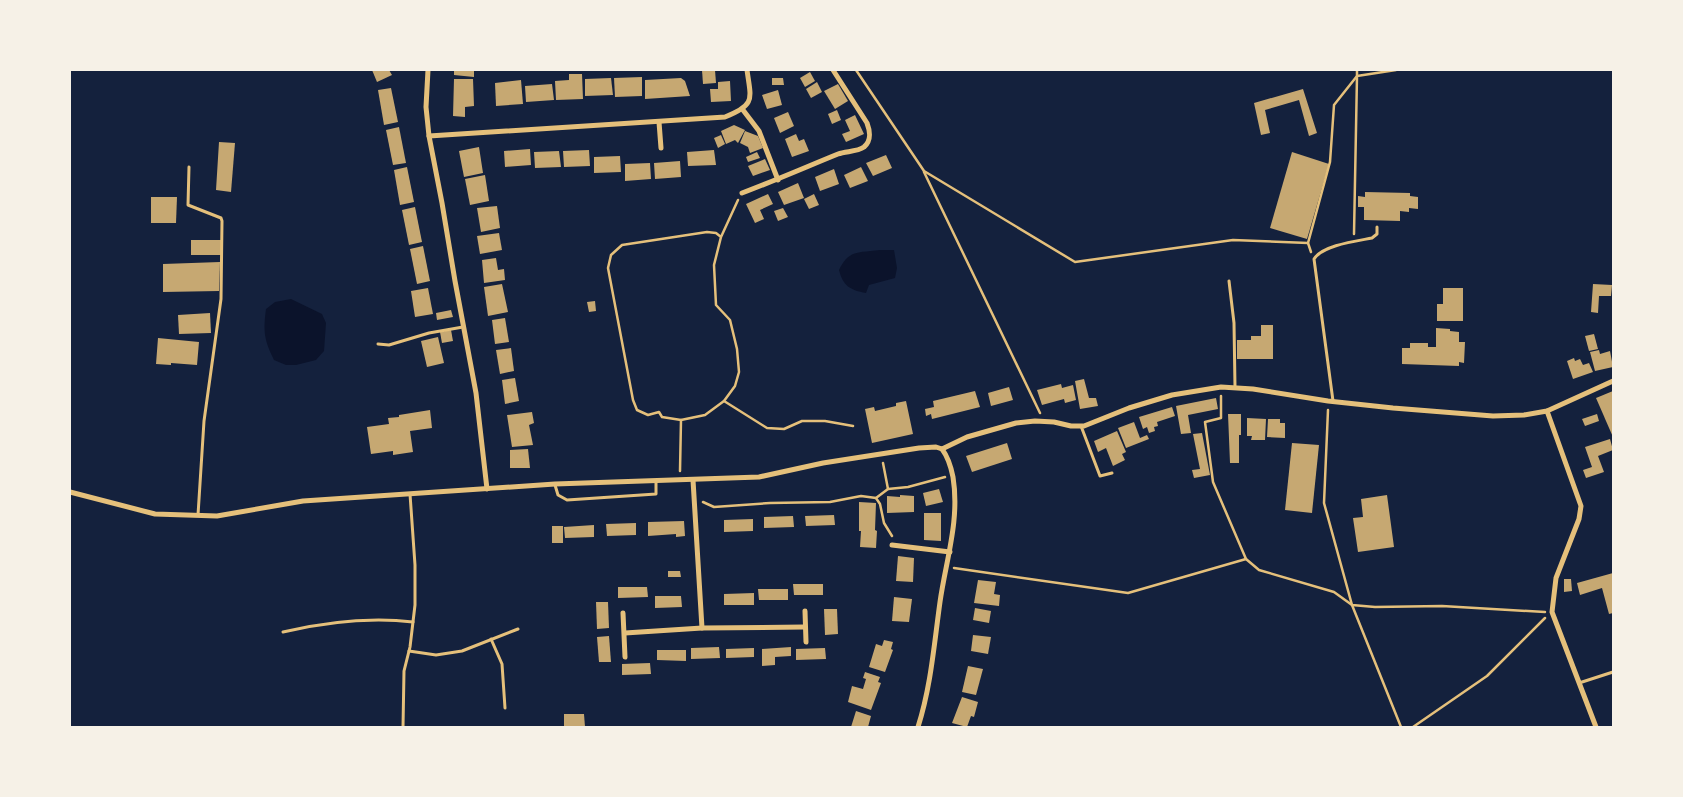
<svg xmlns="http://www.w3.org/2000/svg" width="1683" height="797" font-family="Barlow,sans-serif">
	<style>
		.water { fill: #0b132b }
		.building { fill: #c6a872 }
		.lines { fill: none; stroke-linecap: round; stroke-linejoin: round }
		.path { stroke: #e5c07b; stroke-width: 2.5 }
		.service { stroke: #e5c07b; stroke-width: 3 }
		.minor { stroke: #e5c07b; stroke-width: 5 }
	</style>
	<rect width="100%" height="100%" fill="#14213d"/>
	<!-- water -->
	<g class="water">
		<path d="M 880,250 L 894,250 L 897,268 L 895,278 L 869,285 L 866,293 C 850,290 843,286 839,270 C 849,249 859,253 880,250 Z"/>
		<path d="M 291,299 L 322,314 L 326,323 L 324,351 L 316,360 L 296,365 L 286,365 L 274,360 C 264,340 263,331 266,309 L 275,302 Z"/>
	</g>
	<!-- building -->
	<g class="building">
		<polygon points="372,70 389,70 392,75 377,82"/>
		<polygon points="454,70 474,70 474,77 454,75"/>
		<polygon points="702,70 715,70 716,83 703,84"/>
		<polygon points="810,72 815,81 805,87 800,78"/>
		<polygon points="569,74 582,74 583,99 556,100 555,81 569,80"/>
		<polygon points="642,77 642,96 615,97 614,78"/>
		<polygon points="611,78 613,95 585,96 585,79"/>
		<polygon points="681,78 685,81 690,96 645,99 645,80"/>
		<polygon points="772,78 783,78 784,85 772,85"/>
		<polygon points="454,79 473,79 474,106 465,107 465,117 453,116"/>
		<polygon points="521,80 523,104 496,106 495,83"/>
		<polygon points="730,81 731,101 711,102 710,89 718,89 718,82"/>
		<polygon points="817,82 822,92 811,98 806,89"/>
		<polygon points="552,84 554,100 526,102 525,86"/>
		<polygon points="838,84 848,101 835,109 824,91"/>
		<polygon points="391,88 398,122 384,125 378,90"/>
		<polygon points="1303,89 1317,133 1309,136 1299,100 1265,110 1270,133 1261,135 1254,103"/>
		<polygon points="778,90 782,105 767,109 762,95"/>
		<polygon points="837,110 841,120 832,124 828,114"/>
		<polygon points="788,112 794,126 780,133 774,118"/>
		<polygon points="855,115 864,134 846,142 842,134 850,131 845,120"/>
		<polygon points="734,125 745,130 738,143 735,140 726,144 721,131"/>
		<polygon points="399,127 406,163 393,165 386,130"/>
		<polygon points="745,131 758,136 763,148 750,153 748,147 740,143"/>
		<polygon points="796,134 799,141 804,139 809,151 792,157 785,139"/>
		<polygon points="721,135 725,144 718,148 714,138"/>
		<polygon points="219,142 235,143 231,192 216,190"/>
		<polygon points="479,147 483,173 464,177 459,151"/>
		<polygon points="530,149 531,165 505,167 504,151"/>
		<polygon points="589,150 590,166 564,167 563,151"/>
		<polygon points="714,150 716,165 688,166 687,152"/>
		<polygon points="559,151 561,167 535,168 534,152"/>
		<polygon points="757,152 760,158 748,162 746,157"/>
		<polygon points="1292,152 1329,164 1307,239 1270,228"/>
		<polygon points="886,155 892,168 873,176 866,163"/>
		<polygon points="620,156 621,172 594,173 594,157"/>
		<polygon points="765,159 770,170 753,176 748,166"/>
		<polygon points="680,161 681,177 655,179 654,163"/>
		<polygon points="650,163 651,179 625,181 625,164"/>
		<polygon points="407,167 414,202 400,205 394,170"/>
		<polygon points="861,167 868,181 850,188 844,175"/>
		<polygon points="834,169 839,184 820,191 815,177"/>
		<polygon points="485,175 489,201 470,205 465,179"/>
		<polygon points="798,183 804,198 784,205 778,192"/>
		<polygon points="1365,192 1410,193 1410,196 1418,197 1418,209 1409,208 1409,212 1400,211 1400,221 1364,220 1364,207 1358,207 1358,196 1365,197"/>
		<polygon points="768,194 773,204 760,210 764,219 755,223 746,204"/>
		<polygon points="814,194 819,205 809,209 804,199"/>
		<polygon points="151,197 177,197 176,223 151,223"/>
		<polygon points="497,206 500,228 481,232 477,208"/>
		<polygon points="415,207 422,242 409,245 402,210"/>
		<polygon points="783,208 788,217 778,221 774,211"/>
		<polygon points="499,233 502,250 480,254 477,236"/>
		<rect x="191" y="240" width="30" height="15"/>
		<polygon points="423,246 430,281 417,284 410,249"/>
		<polygon points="496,258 498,270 504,269 505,280 484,283 482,260"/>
		<polygon points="220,262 219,291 163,292 163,264"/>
		<polygon points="502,284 508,312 488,316 484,287"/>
		<polygon points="1593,284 1612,285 1611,296 1599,296 1598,313 1591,312"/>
		<polygon points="428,288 433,314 415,317 411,291"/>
		<polygon points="1443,288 1463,288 1463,321 1437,321 1437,304 1443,304"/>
		<polygon points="595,301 596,311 589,312 587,302"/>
		<polygon points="451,310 453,317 437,320 436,313"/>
		<polygon points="210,313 211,333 179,334 178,315"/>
		<polygon points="505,318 509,342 495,344 492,320"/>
		<polygon points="1261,325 1273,325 1273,359 1237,359 1237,340 1251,340 1251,336 1261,336"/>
		<polygon points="1436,328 1450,329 1450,331 1459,332 1459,342 1465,342 1464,363 1459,362 1459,366 1402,364 1402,348 1410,348 1410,343 1428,343 1428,347 1436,347"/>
		<polygon points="451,330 453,341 442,343 440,332"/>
		<polygon points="1594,334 1598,349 1589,351 1585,336"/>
		<polygon points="438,337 444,363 427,367 421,341"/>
		<polygon points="158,338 199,342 197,365 171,363 171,365 156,364"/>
		<polygon points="511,348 514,371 500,374 496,350"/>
		<polygon points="1599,350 1600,354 1610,351 1613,367 1595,371 1590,352"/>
		<polygon points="1574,358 1575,361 1580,359 1583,365 1589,363 1593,372 1573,379 1567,361"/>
		<polygon points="515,378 519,401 505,404 502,380"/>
		<polygon points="1084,379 1089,398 1096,398 1098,406 1080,409 1075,381"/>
		<polygon points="1061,384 1062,388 1073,385 1076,400 1065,403 1064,399 1042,405 1037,390"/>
		<polygon points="1009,387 1013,400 991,406 988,393"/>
		<polygon points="975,391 980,407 932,419 931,414 926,416 925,409 934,407 933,401"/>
		<polygon points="1613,391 1613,437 1596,398"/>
		<polygon points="1216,398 1218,409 1188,415 1191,433 1181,434 1176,406"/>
		<polygon points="906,401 913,434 872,443 865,409 874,407 875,411 896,406 896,403"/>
		<polygon points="1172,407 1175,416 1157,422 1158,426 1154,427 1155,431 1149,433 1147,427 1143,429 1139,417"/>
		<polygon points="430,410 432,428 410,431 413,452 393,455 393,451 371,454 367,427 389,424 388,418 399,417 399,415"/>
		<polygon points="532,412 534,423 529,425 533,445 512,447 507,415"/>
		<polygon points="1228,414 1241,414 1241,435 1239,435 1239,463 1230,463"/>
		<polygon points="1597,414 1599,421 1585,426 1582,419"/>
		<polygon points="1247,418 1266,419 1265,440 1251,440 1252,436 1247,436"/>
		<polygon points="1268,419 1280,419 1280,423 1285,423 1285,438 1267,437"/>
		<polygon points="1134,422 1140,438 1147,435 1149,439 1126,448 1118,428"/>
		<polygon points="1117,431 1126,452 1122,454 1125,460 1113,466 1106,448 1098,452 1094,441"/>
		<polygon points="1202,433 1210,475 1194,478 1192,470 1200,469 1193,434"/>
		<polygon points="1610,439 1613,450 1598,456 1604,472 1586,478 1583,470 1592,467 1585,447"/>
		<polygon points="1007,443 1012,459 972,472 966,456"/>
		<polygon points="1292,443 1319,445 1312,513 1285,510"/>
		<polygon points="528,449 530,468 510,468 510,450"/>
		<polygon points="939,489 943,502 926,506 923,493"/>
		<polygon points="900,495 914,496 914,512 887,513 887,496 900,497"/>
		<polygon points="1387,495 1394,547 1358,552 1353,518 1363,517 1361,499"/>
		<polygon points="859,502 876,503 875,530 877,531 876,548 860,547 861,531 859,531"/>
		<polygon points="924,513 941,513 941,541 924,540"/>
		<polygon points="834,515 835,525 806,526 805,516"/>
		<polygon points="793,516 794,527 764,528 764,517"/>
		<polygon points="753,519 753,531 724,532 724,520"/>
		<polygon points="684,521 685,536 676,537 676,534 648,536 648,522"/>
		<polygon points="636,523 636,535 607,536 606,524"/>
		<polygon points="594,525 594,537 565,538 564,527"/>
		<rect x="552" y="526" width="11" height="17"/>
		<polygon points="898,556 914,558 913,582 896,581"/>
		<polygon points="668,571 680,571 681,577 668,577"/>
		<polygon points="1613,573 1613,613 1609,614 1602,588 1580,595 1577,583"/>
		<polygon points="1564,579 1571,579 1572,591 1564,592"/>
		<polygon points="978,580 996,582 994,594 1000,595 999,606 974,603"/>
		<polygon points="793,584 823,584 823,595 794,595"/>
		<polygon points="618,587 647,587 648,597 618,598"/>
		<polygon points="758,589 788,589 788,600 759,600"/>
		<polygon points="754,593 754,605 724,605 724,594"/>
		<polygon points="655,596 681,596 682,607 655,608"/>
		<polygon points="894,597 912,599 909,622 892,621"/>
		<polygon points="596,602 608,602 609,628 597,629"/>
		<polygon points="975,608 991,611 989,623 973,620"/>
		<polygon points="824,609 837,609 838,634 825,635"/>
		<polygon points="973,635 991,637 988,654 971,651"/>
		<polygon points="609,636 611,662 599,662 597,637"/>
		<polygon points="884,640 893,642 891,649 893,650 885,672 869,667 876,644 882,646"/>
		<polygon points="719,647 720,658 691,659 691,648"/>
		<polygon points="791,647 791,656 775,657 775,665 762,666 762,649"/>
		<polygon points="754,648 754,657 726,658 726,649"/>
		<polygon points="825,648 826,659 796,660 796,649"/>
		<polygon points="657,650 686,650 686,661 657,660"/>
		<polygon points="650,663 651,674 622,675 622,664"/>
		<polygon points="968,666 983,669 976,695 962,692"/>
		<polygon points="865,672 880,677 878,682 881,683 871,710 848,702 852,686 863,689 866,679 863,678"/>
		<polygon points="962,697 978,702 974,717 971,716 967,727 952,723"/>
		<polygon points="856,711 871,716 868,727 851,727"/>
		<polygon points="564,714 584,714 585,727 564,727"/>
	</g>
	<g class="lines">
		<!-- path -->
		<g class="path">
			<polyline points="856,70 924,171 1075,262 1233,240 1308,243"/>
			<polyline points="924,172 1040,413"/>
			<polyline points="1354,234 1357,76 1396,70"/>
			<polyline points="721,237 716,233 707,232 622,245 611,255 608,268 633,400 637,410 648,415 659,412 662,417 681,420 705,415 724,401 735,386 739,372 737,349 730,320 716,305 714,265 721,237 738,200"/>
			<polyline points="1311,252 1308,243 1330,162 1334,105 1357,76 1357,70"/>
			<polyline points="1221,396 1221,418 1205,422 1213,482 1246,559 1259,570 1334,592 1352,605 1375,607 1442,606 1545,612"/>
			<polyline points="724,401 767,428 784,429 802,421 825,421 853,426"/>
			<polyline points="1328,410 1324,503 1352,605 1401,727"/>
			<polyline points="883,463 888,489"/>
			<polyline points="680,471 681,420"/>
			<polyline points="703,502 714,507 770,503 830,502 861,496 876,498"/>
			<polyline points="892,536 884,523 880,504 876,498 888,489 908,487 945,477"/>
			<polyline points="954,568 1128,593 1246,559"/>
			<polyline points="1413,727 1487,676 1545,618"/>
		</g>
		<!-- service -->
		<g class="service">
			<polyline points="189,167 188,205 221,218 222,221 221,299 204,421 198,515"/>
			<polyline points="1229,281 1234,323 1235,387"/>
			<polyline points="378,344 389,345 429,333 463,327"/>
			<path d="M 1333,401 L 1314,259 C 1323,245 1357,241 1372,238 L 1377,234 L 1377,227"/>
			<polyline points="1081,426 1100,476 1112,473"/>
			<polyline points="555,485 558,495 567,500 656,494 656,481"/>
			<path d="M 283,632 C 326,622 369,617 413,622"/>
			<polyline points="491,639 502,664 505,708"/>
			<polyline points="409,651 436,655 462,651 518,629"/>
			<polyline points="1579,683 1613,672"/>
			<polyline points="403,727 404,671 410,647 415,605 415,565 410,494"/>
		</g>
		<!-- minor -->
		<g class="minor">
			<polyline points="428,70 426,107 429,136 442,203 455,281 476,393 487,489"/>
			<polyline points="743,110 759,131 778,180"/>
			<polyline points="659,122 661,148"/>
			<path d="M 429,136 L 725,117 C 756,105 751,99 747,70"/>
			<path d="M 742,193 C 774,181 806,167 838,154 C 846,151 857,152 864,147 C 872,140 870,131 867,123 L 833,70"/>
			<polyline points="1547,411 1581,506 1579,519 1556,578 1552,612 1596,727"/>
			<polyline points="693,480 702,628"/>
			<polyline points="70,492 155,514 217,516 303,501 555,484 759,477 823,463 919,448 936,447 942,449 967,437 1016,423 1035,421 1054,422 1071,426 1084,426 1129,408 1172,395 1221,387 1253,389 1328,401 1393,408 1493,416 1524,415 1547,411 1613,381"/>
			<polyline points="892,545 950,552"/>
			<polyline points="805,611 806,642"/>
			<polyline points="623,613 625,657"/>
			<polyline points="625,633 702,628 804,627"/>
			<path d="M 918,727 C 931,686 934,645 940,602 C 946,560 960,520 953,477 C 951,467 948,457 942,449"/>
		</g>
	</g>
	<!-- border -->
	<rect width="1683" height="797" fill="none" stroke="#f6f1e7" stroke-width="142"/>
</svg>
